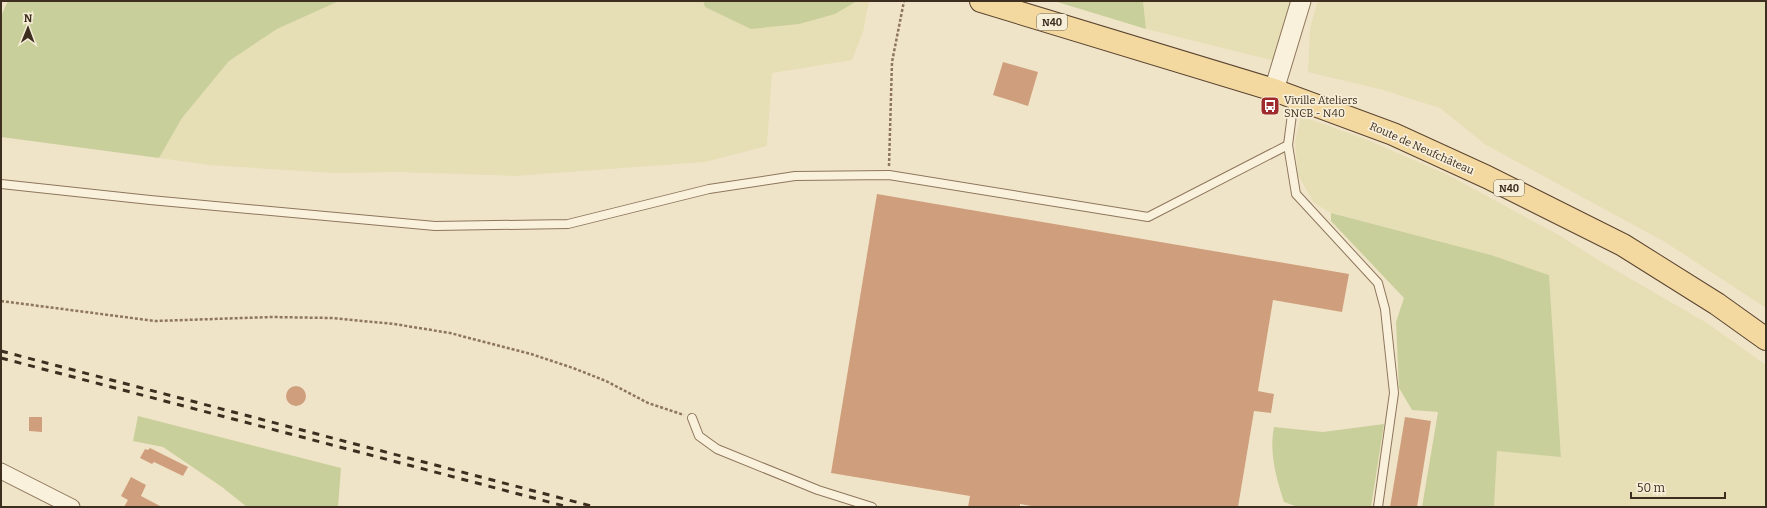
<svg xmlns="http://www.w3.org/2000/svg" width="1767" height="508" font-family="Bitter,serif">
	<style>
		.farmland { fill: #e6deb5 }
		.green { fill: #c9cf9b }
		.building { fill: #cf9f7d }
		.lines { fill: none; stroke-linecap: round; stroke-linejoin: round }
		.service-casing { stroke: #8d765c; stroke-width: 10 }
		.minor-casing { stroke: #8d765c; stroke-width: 17 }
		.tertiary-casing { stroke: #8d765c; stroke-width: 21 }
		.primary-casing { stroke: #5b4430; stroke-width: 24 }
		.path { stroke: #8d765c; stroke-width: 2.5; stroke-dasharray: 3 2; stroke-linecap: butt }
		.service { stroke: #faf1dc; stroke-width: 8 }
		.minor { stroke: #faf1dc; stroke-width: 15 }
		.tertiary { stroke: #faf1dc; stroke-width: 19 }
		.primary { stroke: #f3d9a0; stroke-width: 22 }
		.rail { stroke: #3d2e20; stroke-width: 3; stroke-dasharray: 7 7; stroke-linecap: butt }
		.labels { text-anchor: middle; stroke-width: 3.5; stroke-linejoin: round; paint-order: stroke }
		.shield { fill: #f7eed8; stroke: #756857; stroke-width: 1 }
		.shield-label { font-size: 10px; font-weight: bold; fill: #3d2e20 }
		.poi-label { font-size: 11px; fill: #3d2e20; stroke: #f7eed8; text-anchor: start }
		.street-label { font-size: 11px; fill: #3d2e20; stroke: #f7eed8 }
	</style>
	<rect width="100%" height="100%" fill="#f0e4c8"/>
	<!-- farmland -->
	<g class="farmland">
		<polygon points="339,1 703,1 705,7 835,14 857,1 869,1 863,32 852,60 772,73 767,146 705,162 514,176 400,172 334,173 209,165 159,158 182,118 229,61 277,29"/>
		<polygon points="1143,1 1291,1 1287,25 1275,61 1146,29"/>
		<polygon points="1318,1 1766,1 1766,308 1665,242 1486,145 1440,108 1383,90 1308,72 1310,28"/>
		<polygon points="1301,116 1365,139 1446,174 1557,234 1605,264 1707,323 1766,365 1766,507 1494,507 1497,451 1561,456 1549,275 1491,255 1331,213 1314,203 1298,175 1295,142"/>
	</g>
	<!-- green -->
	<g class="green">
		<polygon points="8,1 339,1 277,29 229,61 182,118 159,158 1,137 1,16"/>
		<polygon points="703,1 857,1 835,14 799,24 751,29 705,7"/>
		<polygon points="1054,1 1143,1 1146,29"/>
		<polygon points="1331,213 1491,255 1549,275 1561,457 1497,451 1494,507 1422,507 1438,412 1412,410 1399,388 1396,322 1404,298 1331,221"/>
		<polygon points="138,416 341,468 338,507 247,507 222,487 163,447 133,441"/>
		<path d="M 1384,424 L 1371,507 L 1298,507 L 1284,502 C 1276,477 1269,453 1274,427 L 1323,432 Z"/>
	</g>
	<!-- building -->
	<g class="building">
		<polygon points="1003,62 1038,72 1028,106 993,95"/>
		<polygon points="877,194 1349,274 1342,312 1273,300 1258,391 1274,394 1271,413 1254,411 1238,507 1037,507 1020,504 1020,507 968,507 970,496 831,473"/>
		<circle cx="296" cy="396" r="10"/>
		<polygon points="29,417 42,417 42,432 29,431"/>
		<polygon points="1405,417 1431,421 1417,507 1390,507"/>
		<polygon points="150,448 188,467 183,476 154,462 152,464 140,458 145,449 148,450"/>
		<polygon points="131,477 146,485 141,496 162,507 124,507 128,500 121,496"/>
	</g>
	<g class="lines">
		<defs>
			<g id="service">
				<polyline points="1294,99 1288,145 1296,194 1378,283 1385,309 1394,393 1378,507"/>
				<polyline points="1,184 150,200 435,226 568,224 709,189 795,176 889,175 1148,217 1288,145"/>
				<polyline points="692,418 699,436 717,449 818,490 872,507"/>
			</g>
			<polyline id="minor" points="1,471 72,507"/>
			<polyline id="tertiary" points="1274,90 1301,1"/>
			<polyline id="primary" points="981,1 1274,90 1393,134 1487,177 1623,245 1717,304 1766,339"/>
		</defs>
		<!-- service casing -->
		<use href="#service" class="service-casing"/>
		<!-- minor casing -->
		<use href="#minor" class="minor-casing"/>
		<!-- tertiary casing -->
		<use href="#tertiary" class="tertiary-casing"/>
		<!-- primary casing -->
		<use href="#primary" class="primary-casing"/>
		<!-- path -->
		<g class="path">
			<polyline points="889,166 892,62 904,1"/>
			<polyline points="1,301 155,321 272,317 332,318 394,324 450,333 531,354 573,368 606,381 648,403 684,415"/>
		</g>
		<!-- service -->
		<use href="#service" class="service"/>
		<!-- minor -->
		<use href="#minor" class="minor"/>
		<!-- tertiary -->
		<use href="#tertiary" class="tertiary"/>
		<!-- primary -->
		<use href="#primary" class="primary"/>
		<!-- rail -->
		<g class="rail">
			<polyline points="1,351 595,507"/>
			<polyline points="1,358 568,507"/>
		</g>
	</g>
	<!-- icons -->
	<defs>
		<symbol id="bus-square" viewBox="-11 -11 22 22"><rect x="-9" y="-9" width="18" height="18" rx="4" fill="#9e2a2b" stroke="#f7eed8"/><path d="M-5-6H5V4H4V6H2V4H-2V6H-4V4H-5ZM-3.5-4V0h7V-4ZM-3.5 1.2v1.5H-2V1.2ZM2 1.2v1.5H3.5V1.2Z" fill="#fff"/></symbol>
	</defs>
	<g fill-rule="evenodd">
		<use href="#bus-square" x="1259" y="95" width="22" height="22"/>
	</g>
	<g class="labels">
		<!-- shield labels -->
		<g class="shield">
			<rect x="1037" y="14" width="30" height="16" rx="3"/>
			<rect x="1494" y="180" width="30" height="16" rx="3"/>
		</g>
		<g class="shield-label">
			<text x="1052" y="26">N40</text>
			<text x="1509" y="192">N40</text>
		</g>
		<!-- poi labels -->
		<g class="poi-label">
			<text x="1284" y="104">Viville Ateliers<tspan x="1284" dy="13">SNCB - N40</tspan></text>
		</g>
		<!-- street labels -->
		<g class="street-label">
			<text transform="translate(1422 148) rotate(24)" y="4">Route de Neufchâteau</text>
		</g>
	</g>
	<!-- border -->
	<rect width="1767" height="508" fill="none" stroke="#3d2e20" stroke-width="4"/>
	<!-- north arrow -->
	<g transform="translate(28 28) rotate(1)" stroke="#f7eed8" stroke-width="3" paint-order="stroke">
	<path d="M0-3L7 15L0 10L-7 15Z" fill="#3d2e20"/>
	<text y="-6" font-size="11" font-weight="bold" text-anchor="middle" fill="#3d2e20">N</text>
	</g>
	<!-- scale -->
	<path d="M1631 492v6h94v-6" fill="none" stroke="#3d2e20" stroke-width="2"/>
	<text x="1637" y="492" font-size="12" fill="#3d2e20" stroke="#f7eed8" stroke-width="3" paint-order="stroke">50 m</text>
</svg>
